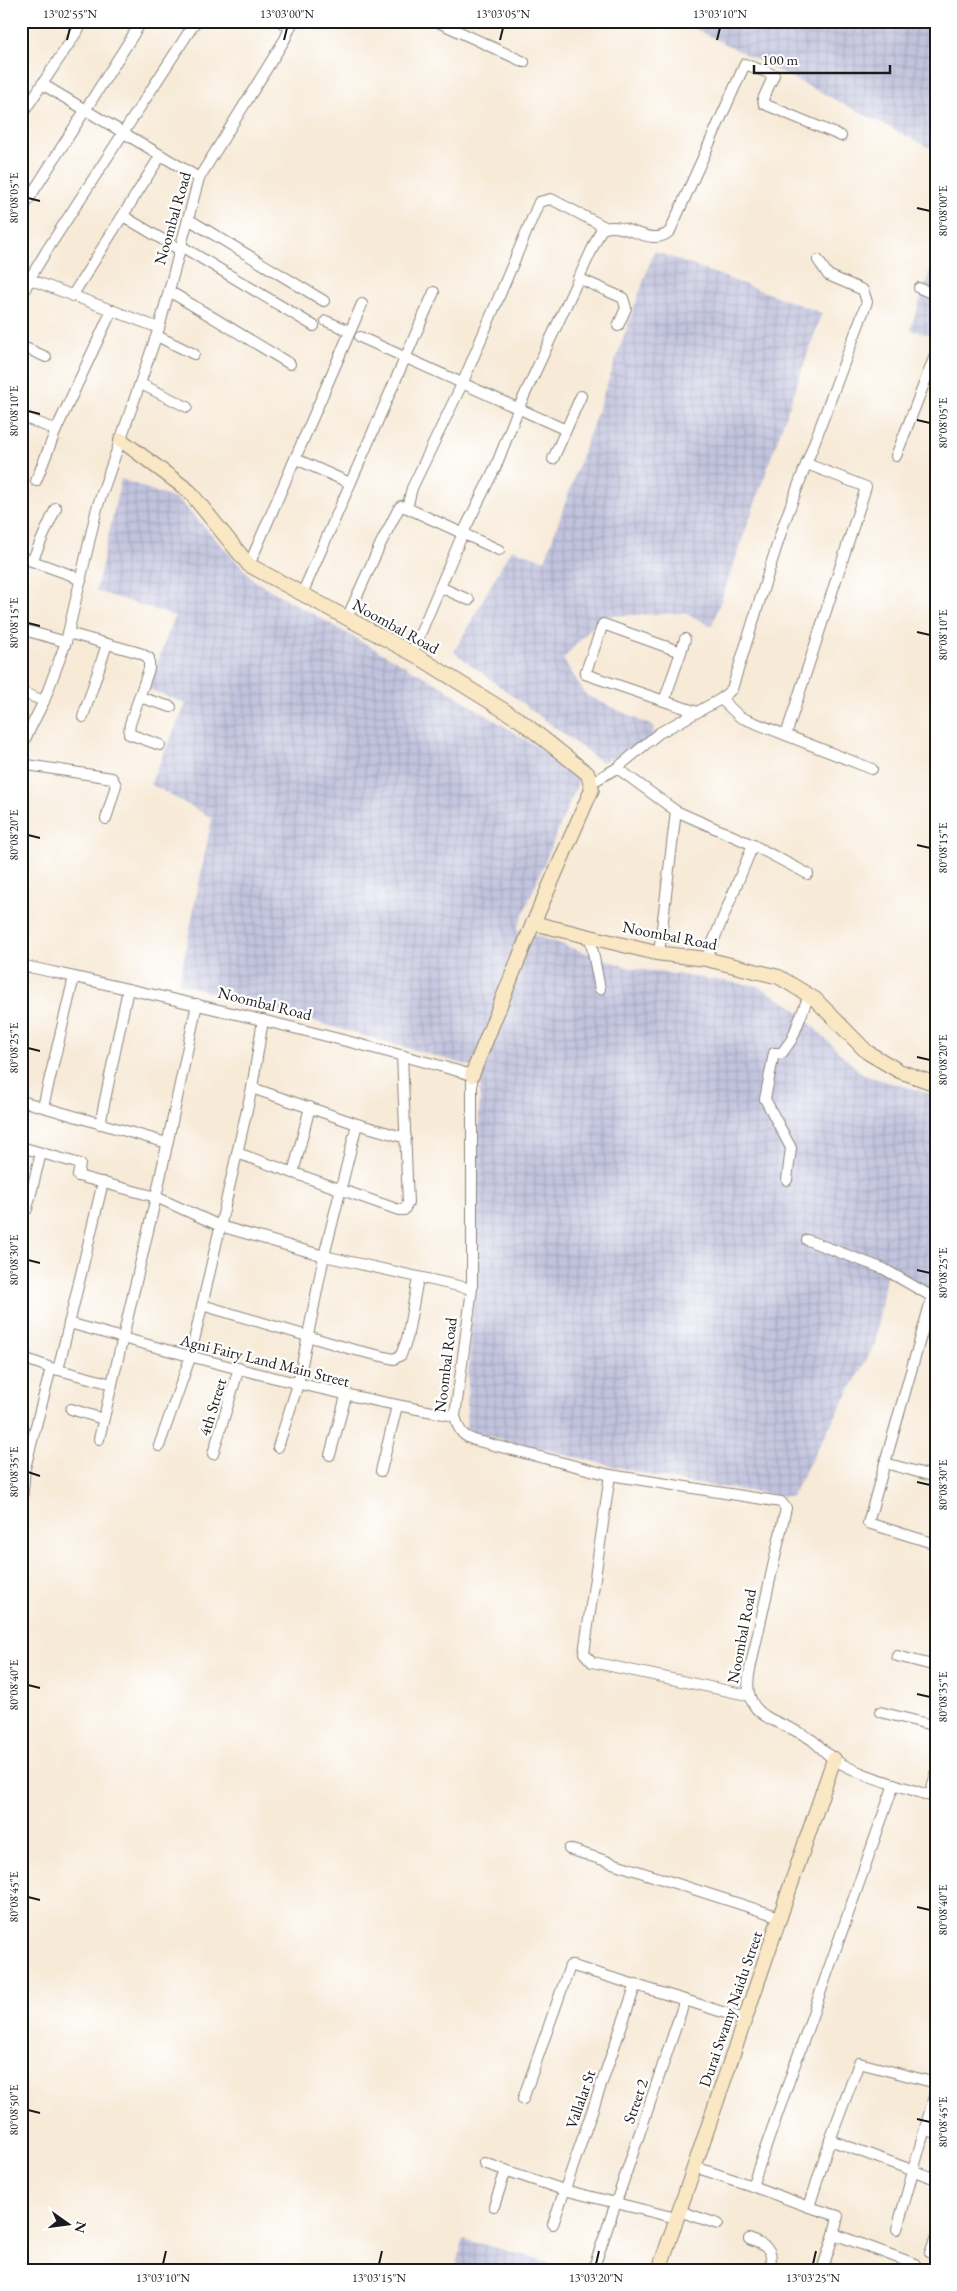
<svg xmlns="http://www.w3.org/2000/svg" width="957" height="2291" font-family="'EB Garamond',serif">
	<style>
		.industrial { fill: url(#industrial-grid) }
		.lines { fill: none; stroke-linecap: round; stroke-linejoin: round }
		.street-casing { stroke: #8a837a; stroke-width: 12 }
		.secondary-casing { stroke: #8a837a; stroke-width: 16 }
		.street { stroke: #fff; stroke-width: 10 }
		.secondary { stroke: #fae7c3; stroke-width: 14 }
		.ticks { fill: none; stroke: #1c1c1c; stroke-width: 2 }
		.labels { text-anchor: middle; stroke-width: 4.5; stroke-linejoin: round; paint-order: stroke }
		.street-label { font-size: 16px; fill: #1c1c1c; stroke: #fff }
		.neatline { fill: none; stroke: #1c1c1c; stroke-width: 2 }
		.ticks-label { font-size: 12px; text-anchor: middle; fill: #1c1c1c }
	</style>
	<defs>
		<pattern id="industrial-grid" width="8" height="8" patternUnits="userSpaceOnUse" patternTransform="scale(1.25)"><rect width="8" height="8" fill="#c1c2dd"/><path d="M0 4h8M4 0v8" fill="none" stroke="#a5a6bd"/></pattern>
	</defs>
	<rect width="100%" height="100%" fill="#fff"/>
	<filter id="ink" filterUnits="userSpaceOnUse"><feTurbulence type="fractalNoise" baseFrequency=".02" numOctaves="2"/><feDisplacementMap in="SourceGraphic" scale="10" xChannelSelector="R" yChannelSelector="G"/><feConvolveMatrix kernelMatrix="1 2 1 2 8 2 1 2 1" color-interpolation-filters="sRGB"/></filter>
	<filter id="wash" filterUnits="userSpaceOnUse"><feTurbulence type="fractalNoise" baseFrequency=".0096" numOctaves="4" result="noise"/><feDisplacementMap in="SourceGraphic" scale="20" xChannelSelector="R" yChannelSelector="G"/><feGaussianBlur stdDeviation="1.12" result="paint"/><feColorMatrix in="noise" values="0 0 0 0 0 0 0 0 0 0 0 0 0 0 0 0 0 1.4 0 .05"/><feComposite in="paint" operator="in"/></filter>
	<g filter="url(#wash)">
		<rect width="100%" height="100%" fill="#f7ead7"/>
		<!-- industrial -->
		<g class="industrial">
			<polygon points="680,21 936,21 936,151"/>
			<polygon points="654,251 822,313 712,626 685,613 602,616 563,659 586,695 654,727 651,747 601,762 454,652 511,549 545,560"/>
			<polygon points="936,254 936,336 910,330"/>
			<polygon points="121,479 180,501 256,582 439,685 581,775 517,929 630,968 758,986 792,1006 863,1075 936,1095 936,1300 886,1275 875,1344 791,1497 672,1480 466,1431 481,1069 179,983 212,818 150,784 186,704 147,688 175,616 96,591"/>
			<polygon points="463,2239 549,2262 546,2270 456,2270"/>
		</g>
	</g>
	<g filter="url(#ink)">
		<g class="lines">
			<defs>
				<g id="street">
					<polyline points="280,21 290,27"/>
					<polyline points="436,21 524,62"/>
					<polyline points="42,84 199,178"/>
					<polyline points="21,116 84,21"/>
					<polyline points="21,211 142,21"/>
					<polyline points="123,216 180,250"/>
					<polyline points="188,219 324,301"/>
					<polyline points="181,246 314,326"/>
					<polyline points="21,276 159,328"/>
					<polyline points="578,278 623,298 626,308 618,326"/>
					<polyline points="919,288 936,295"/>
					<polyline points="169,291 290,364"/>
					<polyline points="72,296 161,155"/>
					<polyline points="21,299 29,280 47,250 196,21"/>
					<polyline points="326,321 350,331"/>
					<polyline points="157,336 194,354"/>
					<polyline points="360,337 566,430 581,396"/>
					<polyline points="21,346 46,357"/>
					<polyline points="141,384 187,407"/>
					<polyline points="21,416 56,430"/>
					<polyline points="896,456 936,353"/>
					<polyline points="296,459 350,483"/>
					<polyline points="553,459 566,430"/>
					<polyline points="36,481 56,430 112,310"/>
					<polyline points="499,550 407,508 412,488 463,382 539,202 551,199 605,227"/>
					<polyline points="21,557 71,575 81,581"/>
					<polyline points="32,561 56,508"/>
					<polyline points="249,565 362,304"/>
					<polyline points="440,587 469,600"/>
					<polyline points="302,594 434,292"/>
					<polyline points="347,618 381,543 399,508 401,506 407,508"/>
					<polyline points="21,629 66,642"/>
					<polyline points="68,633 140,653 149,658 149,669 130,724 129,734 160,745"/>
					<polyline points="681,652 685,639"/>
					<path d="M 412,653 L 463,533 L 496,466 L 519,407 L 601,230 C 622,217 650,250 670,231 L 745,64 L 774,75 L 763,99 L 764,104 L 841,136"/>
					<polyline points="21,692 44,701"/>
					<polyline points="139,697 171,707"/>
					<polyline points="721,699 740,717 872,769"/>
					<polyline points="664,701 585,674 603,624 681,652 664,701 697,712"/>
					<polyline points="83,717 107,644"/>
					<polyline points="786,735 866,487 807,464"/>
					<polyline points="21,747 44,701 66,642 97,508 159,328 199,178 285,39 293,21"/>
					<polyline points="21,764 112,778 116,785 106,819"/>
					<polyline points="617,768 676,811 753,845 808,874"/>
					<polyline points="591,783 617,768 659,733 721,699 732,689 783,526 867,302 863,290 828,275 818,260"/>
					<polyline points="590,937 600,989"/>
					<polyline points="659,953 676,811"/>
					<polyline points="706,959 753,845"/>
					<path d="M 21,965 C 172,999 323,1032 472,1075 L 472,1289 L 455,1416 C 459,1432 463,1437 478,1441 L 610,1475 L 781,1502 L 786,1508 L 750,1669 C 739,1721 780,1718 812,1740 C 820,1746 827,1755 835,1760 C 866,1779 902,1785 936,1798"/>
					<polyline points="74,977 43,1107 167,1143"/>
					<polyline points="252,1088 357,1124 406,1138"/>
					<polyline points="21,1101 43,1107"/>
					<polyline points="100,1124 128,989"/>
					<polyline points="21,1147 80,1164 78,1176 156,1197 220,1226 324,1256 472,1289"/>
					<polyline points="237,1153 399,1210 404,1210 408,1203 402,1055"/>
					<polyline points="293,1173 310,1107"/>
					<polyline points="787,1180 791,1148 765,1099 774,1053 782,1053 792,1039 809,995"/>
					<polyline points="21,1208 27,1209 41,1153"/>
					<polyline points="807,1240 884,1269 936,1299"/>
					<polyline points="932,1297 868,1523 936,1544"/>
					<polyline points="202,1305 351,1349 394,1359 401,1355 407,1339 418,1278"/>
					<path d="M 69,1323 C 197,1359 324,1393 455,1416"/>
					<polyline points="21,1357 51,1368 112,1384"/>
					<polyline points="58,1370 103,1182"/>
					<polyline points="71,1409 103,1419"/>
					<polyline points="99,1439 156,1197 197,1004"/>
					<polyline points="159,1446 190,1358 252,1088 263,1020"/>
					<polyline points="278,1447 298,1384 324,1256 357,1124"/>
					<polyline points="213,1454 239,1368"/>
					<polyline points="330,1455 346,1396"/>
					<polyline points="885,1463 936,1477"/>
					<polyline points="381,1471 397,1406"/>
					<polyline points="610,1475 584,1653 592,1662 747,1695"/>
					<polyline points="21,1512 25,1468 51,1368"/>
					<polyline points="897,1656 936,1666"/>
					<polyline points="880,1712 936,1726"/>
					<polyline points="930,1795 936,1774"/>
					<polyline points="569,1849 780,1917"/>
					<polyline points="523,2099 570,1966 573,1966 685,2000"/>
					<polyline points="925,2130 936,2133"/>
					<polyline points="830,2140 936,2179"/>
					<polyline points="484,2163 564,2190 676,2218"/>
					<polyline points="695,2167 752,2186 894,1784"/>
					<polyline points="752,2186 809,2207 830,2140 859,2063 936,2083"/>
					<polyline points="494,2206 506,2170"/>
					<polyline points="809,2207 838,2216 834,2234 915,2264"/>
					<polyline points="679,2211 718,2224"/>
					<polyline points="553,2224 636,1984"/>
					<polyline points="897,2229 936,2089"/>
					<path d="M 749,2239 C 767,2247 775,2248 769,2270"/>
					<polyline points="930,2253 936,2237"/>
					<polyline points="593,2270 685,2000 744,2019"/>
					<polyline points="822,2270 834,2234"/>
				</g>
				<g id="secondary">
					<polyline points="121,440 189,491 249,565 417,656 521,721 588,774 592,789 529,933 472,1075"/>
					<polyline points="533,923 656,953 706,959 779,977 815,999 867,1052 899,1071 936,1084"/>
					<polyline points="659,2270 834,1759"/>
				</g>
			</defs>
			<!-- street casing -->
			<use href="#street" class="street-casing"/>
			<!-- secondary casing -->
			<use href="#secondary" class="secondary-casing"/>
			<!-- street -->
			<use href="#street" class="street"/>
			<!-- secondary -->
			<use href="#secondary" class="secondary"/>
		</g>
	</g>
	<!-- ticks -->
	<path class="ticks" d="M 67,40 L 70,28M 284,40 L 287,28M 500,40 L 503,28M 717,40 L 720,28M 28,198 L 40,201M 917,208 L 930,211M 28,411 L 40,414M 917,420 L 930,423M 28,623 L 40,626M 917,632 L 930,635M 28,835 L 40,838M 917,845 L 930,848M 28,1048 L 40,1051M 917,1057 L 930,1060M 28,1260 L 40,1263M 917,1270 L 930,1273M 28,1472 L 40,1476M 917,1482 L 930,1485M 28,1685 L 40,1688M 917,1694 L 930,1697M 28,1897 L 40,1900M 917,1907 L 930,1910M 28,2110 L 40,2113M 917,2119 L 930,2122M 163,2264 L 166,2251M 379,2264 L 382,2251M 596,2264 L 599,2251M 813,2264 L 816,2251"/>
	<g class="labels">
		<!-- street labels -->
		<g class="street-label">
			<text transform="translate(172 218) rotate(-74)" y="6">Noombal Road</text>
			<text transform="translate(396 626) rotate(29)" y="6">Noombal Road</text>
			<text transform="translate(670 935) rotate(11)" y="6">Noombal Road</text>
			<text transform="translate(265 1003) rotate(14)" y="6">Noombal Road</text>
			<text transform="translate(265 1360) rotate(14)" y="6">Agni Fairy Land Main Street</text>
			<text transform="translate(445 1365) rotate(-83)" y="6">Noombal Road</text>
			<text transform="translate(212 1407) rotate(-73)" y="6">4th Street</text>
			<text transform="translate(741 1636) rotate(-79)" y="6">Noombal Road</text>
			<text transform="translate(730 2009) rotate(-71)" y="6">Durai Swamy Naidu Street</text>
			<text transform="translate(580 2099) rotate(-71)" y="6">Vallalar St</text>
			<text transform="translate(635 2101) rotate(-71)" y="6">Street 2</text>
		</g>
	</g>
	<!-- margin -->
	<rect width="957" height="2291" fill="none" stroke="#fff" stroke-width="55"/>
	<!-- north arrow -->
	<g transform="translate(68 2224) rotate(104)" stroke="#ffffff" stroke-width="4" paint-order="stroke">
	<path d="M0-4L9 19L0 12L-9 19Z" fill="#1c1c1c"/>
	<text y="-8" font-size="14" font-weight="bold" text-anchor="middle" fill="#1c1c1c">N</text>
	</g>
	<!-- scale -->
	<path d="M754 65v8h136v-8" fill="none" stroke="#1c1c1c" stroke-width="2.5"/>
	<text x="762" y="65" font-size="15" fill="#1c1c1c" stroke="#ffffff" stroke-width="4" paint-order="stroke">100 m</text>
	<rect x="28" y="28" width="902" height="2236" class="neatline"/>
	<g class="ticks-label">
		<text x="70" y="18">13°02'55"N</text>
		<text x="287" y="18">13°03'00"N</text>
		<text x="503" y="18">13°03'05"N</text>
		<text x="720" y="18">13°03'10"N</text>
		<text transform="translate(14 198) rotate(-90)" y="4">80°08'05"E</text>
		<text transform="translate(943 211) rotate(-90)" y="4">80°08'00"E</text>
		<text transform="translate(14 411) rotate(-90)" y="4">80°08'10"E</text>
		<text transform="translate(943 423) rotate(-90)" y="4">80°08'05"E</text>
		<text transform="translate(14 623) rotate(-90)" y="4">80°08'15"E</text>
		<text transform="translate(943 635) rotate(-90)" y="4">80°08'10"E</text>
		<text transform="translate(14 835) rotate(-90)" y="4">80°08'20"E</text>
		<text transform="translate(943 848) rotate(-90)" y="4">80°08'15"E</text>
		<text transform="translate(14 1048) rotate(-90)" y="4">80°08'25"E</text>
		<text transform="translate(943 1060) rotate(-90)" y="4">80°08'20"E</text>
		<text transform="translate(14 1260) rotate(-90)" y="4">80°08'30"E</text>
		<text transform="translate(943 1273) rotate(-90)" y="4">80°08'25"E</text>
		<text transform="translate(14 1472) rotate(-90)" y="4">80°08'35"E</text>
		<text transform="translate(943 1485) rotate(-90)" y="4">80°08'30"E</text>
		<text transform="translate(14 1685) rotate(-90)" y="4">80°08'40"E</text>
		<text transform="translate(943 1697) rotate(-90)" y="4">80°08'35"E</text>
		<text transform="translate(14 1897) rotate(-90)" y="4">80°08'45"E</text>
		<text transform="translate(943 1910) rotate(-90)" y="4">80°08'40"E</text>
		<text transform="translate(14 2110) rotate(-90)" y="4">80°08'50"E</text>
		<text transform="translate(943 2122) rotate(-90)" y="4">80°08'45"E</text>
		<text x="163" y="2282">13°03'10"N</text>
		<text x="379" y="2282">13°03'15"N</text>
		<text x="596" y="2282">13°03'20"N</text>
		<text x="813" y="2282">13°03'25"N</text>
	</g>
</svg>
